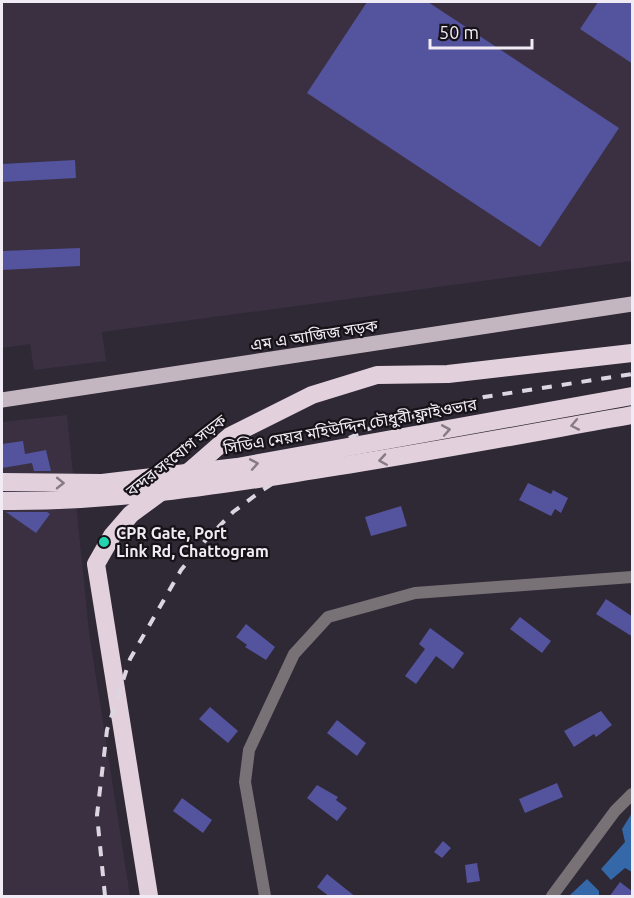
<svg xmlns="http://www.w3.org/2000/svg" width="634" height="898" font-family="Ubuntu,'Noto Sans Bengali',sans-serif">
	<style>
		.built { fill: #3a3042 }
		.water { fill: #3468a8 }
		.building { fill: #54539d }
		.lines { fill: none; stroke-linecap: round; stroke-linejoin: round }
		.street { stroke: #787176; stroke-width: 12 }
		.primary { stroke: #c4b6c0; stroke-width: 15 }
		.highway { stroke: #e2d1dd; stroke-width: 18 }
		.rail { stroke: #dcd6e0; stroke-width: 4; stroke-dasharray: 10 10; stroke-linecap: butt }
		.highway-bridge { stroke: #e2d1dd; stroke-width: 18 }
		.oneway { stroke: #867b84 }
		.poi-dot { fill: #23d5af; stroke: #161218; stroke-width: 2 }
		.labels { text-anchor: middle; stroke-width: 4.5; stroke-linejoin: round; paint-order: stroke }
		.street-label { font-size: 16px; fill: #f0ebf4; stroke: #161218 }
		.poi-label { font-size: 16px; font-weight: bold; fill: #f0ebf4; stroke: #161218; text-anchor: start }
	</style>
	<rect width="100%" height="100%" fill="#2f2835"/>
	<!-- built -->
	<g class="built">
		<polygon points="2,2 632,2 632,261 102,332 106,361 34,370 30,344 2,348"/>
		<polygon points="67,415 89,632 130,896 2,896 2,422"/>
	</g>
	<!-- water -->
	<g class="water">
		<polygon points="632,813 632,872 625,868 611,880 601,869 625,842 622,829"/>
		<polygon points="587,879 599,891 599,896 569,896"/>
	</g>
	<!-- building -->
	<g class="building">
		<polygon points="367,2 428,2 619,128 540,247 307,93"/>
		<polygon points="598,2 633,2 633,64 580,29"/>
		<polygon points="75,160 76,178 2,182 2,164"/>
		<polygon points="80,248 80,266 2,270 2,251"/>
		<polygon points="23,441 25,454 46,450 51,471 34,471 32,463 2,468 2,444"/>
		<polygon points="528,483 551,494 553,490 568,498 561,513 555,509 551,516 519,500"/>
		<polygon points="401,506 407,526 371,536 365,517"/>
		<polygon points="6,512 47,512 50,514 36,533"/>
		<polygon points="606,599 633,617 633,637 596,614"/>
		<polygon points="520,617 551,641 542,653 510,629"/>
		<polygon points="246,624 275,647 266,660 245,647 247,645 236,637"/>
		<polygon points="430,628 464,653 453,669 436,656 416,684 405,676 425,649 419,644"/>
		<polygon points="210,707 238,731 228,743 199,719"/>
		<polygon points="601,711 612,725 596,737 594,734 574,747 564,731"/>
		<polygon points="337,720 366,743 357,756 327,733"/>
		<polygon points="557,783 563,797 525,813 519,799"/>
		<polygon points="317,785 338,797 336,800 347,808 337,821 307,798"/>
		<polygon points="182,798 212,820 203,833 173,811"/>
		<polygon points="443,841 451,848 442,858 434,852"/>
		<polygon points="477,863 480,881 467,883 465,865"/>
		<polygon points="327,874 342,886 356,897 330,897 317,887"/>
		<polygon points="620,882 633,892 633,897 609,897"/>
	</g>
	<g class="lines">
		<!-- street -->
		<g class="street">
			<polyline points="265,896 245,782 249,750 294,654 328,617 415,593 632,577"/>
			<polyline points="552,896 615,811 632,794"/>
		</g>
		<!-- primary -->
		<polyline class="primary" points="2,400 632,304"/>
		<!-- highway -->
		<polyline class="highway" points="149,896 96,564 112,536 131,514 191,470 230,436 312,395 377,375 448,374 632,353"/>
		<!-- rail -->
		<polyline class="rail" points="105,896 97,815 107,730 130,659 181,570 204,542 233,512 261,491 330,447 368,429 484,397 632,374"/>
		<!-- highway-bridge -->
		<g class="highway-bridge">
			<polyline points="2,482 102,483 237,467 632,396"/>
			<path d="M 2,501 C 103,502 196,489 296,473 C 409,456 520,435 632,415"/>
		</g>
	</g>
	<!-- one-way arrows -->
	<defs><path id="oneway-chevron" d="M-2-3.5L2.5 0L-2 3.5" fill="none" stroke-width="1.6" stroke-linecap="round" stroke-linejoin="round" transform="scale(1.5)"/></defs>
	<g class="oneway">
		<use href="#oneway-chevron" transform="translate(575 425) rotate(169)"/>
		<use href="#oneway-chevron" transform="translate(446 430) rotate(-10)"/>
		<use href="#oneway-chevron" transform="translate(383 460) rotate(171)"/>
		<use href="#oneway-chevron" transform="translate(254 464) rotate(-10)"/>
		<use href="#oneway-chevron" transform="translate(60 483) rotate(1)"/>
	</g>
	<!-- markers -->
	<circle class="poi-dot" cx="104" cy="542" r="6"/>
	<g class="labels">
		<!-- street labels -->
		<g class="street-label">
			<text transform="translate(314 335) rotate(-9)" y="6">এম এ আজিজ সড়ক</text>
			<text transform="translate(350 426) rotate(-10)" y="6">সিডিএ মেয়র মহিউদ্দিন চৌধুরী ফ্লাইওভার</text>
			<text transform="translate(176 455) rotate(-38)" y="6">বন্দর সংযোগ সড়ক</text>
		</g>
		<!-- poi labels -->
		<g class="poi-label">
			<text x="116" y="539">CPR Gate, Port<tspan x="116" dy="18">Link Rd, Chattogram</tspan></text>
		</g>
	</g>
	<!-- border -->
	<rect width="634" height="898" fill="none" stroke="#f0ebf4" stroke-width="6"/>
	<!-- scale -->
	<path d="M430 39v9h102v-9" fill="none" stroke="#f0ebf4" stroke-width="3"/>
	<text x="439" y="39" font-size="18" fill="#f0ebf4" stroke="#161218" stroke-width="4.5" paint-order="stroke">50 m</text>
</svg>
